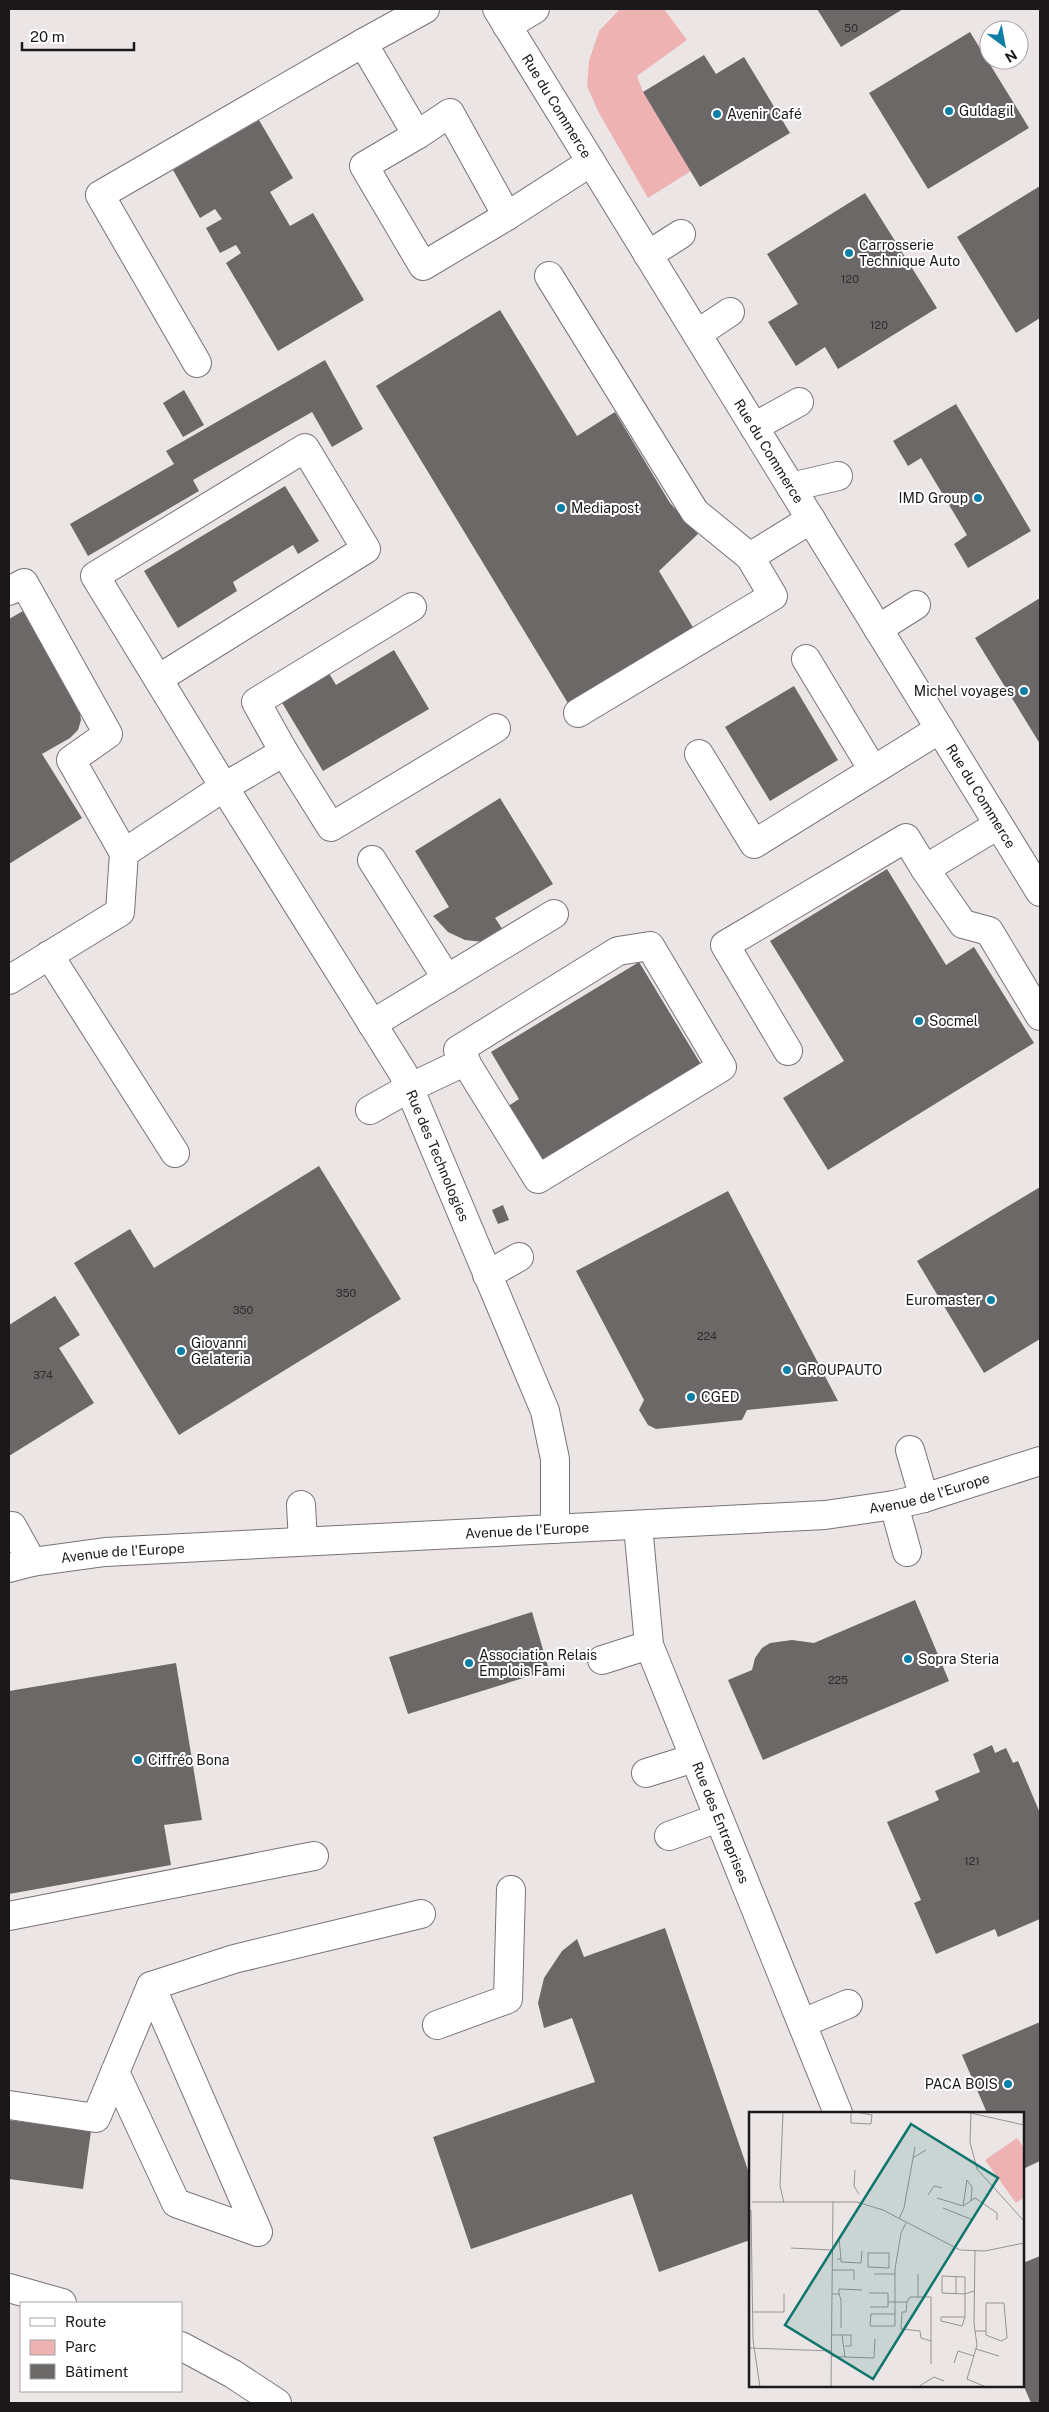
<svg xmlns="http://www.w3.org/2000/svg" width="1049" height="2412" font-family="'Public Sans',sans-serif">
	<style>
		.green { fill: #eeb2b3 }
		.building { fill: #6d6868 }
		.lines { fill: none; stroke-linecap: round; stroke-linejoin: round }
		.minor-casing { stroke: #797373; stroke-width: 30 }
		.minor { stroke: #fff; stroke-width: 28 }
		.poi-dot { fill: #0d7fa7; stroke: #fff; stroke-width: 2 }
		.labels { text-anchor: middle; stroke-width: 4; stroke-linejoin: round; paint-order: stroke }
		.number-label { font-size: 11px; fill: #2f2c2c }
		.street-label { font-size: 14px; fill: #1a1818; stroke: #fff }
		.poi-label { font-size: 14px; fill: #1a1818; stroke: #fff; text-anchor: start }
		.inset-road { fill: none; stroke: #989393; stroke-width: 1 }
		.view { fill: #0f766e; fill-opacity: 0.15; stroke: #0f766e; stroke-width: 2.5 }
		.inset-edge { fill: none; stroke: #1a1818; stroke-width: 2.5 }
	</style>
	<rect width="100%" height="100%" fill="#ece5e5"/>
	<!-- green -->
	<polygon class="green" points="620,9 664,9 687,40 637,76 643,92 691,171 648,198 599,113 587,86 589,61 599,31"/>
	<!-- building -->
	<g class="building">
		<polygon points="817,9 903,9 841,47"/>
		<polygon points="970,32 1029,128 928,189 869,93"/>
		<polygon points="704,55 716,74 744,57 790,133 700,187 643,92"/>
		<polygon points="259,120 293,178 270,192 290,226 313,213 364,300 278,351 226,263 241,253 236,245 220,253 206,228 222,219 215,209 200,218 173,170"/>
		<polygon points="1040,186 1040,318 1016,333 957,237"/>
		<polygon points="865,193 937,308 838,369 825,347 796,366 768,322 798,304 767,254"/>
		<polygon points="500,310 577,436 615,412 670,503 698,534 659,571 694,629 569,705 376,386"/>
		<polygon points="325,360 363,429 332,447 312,412 193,480 199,491 88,556 70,524 174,464 166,451"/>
		<polygon points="184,390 204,425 183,437 163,403"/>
		<polygon points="956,404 1031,531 968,568 954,544 967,535 921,458 908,466 893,441"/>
		<polygon points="285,486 319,541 298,554 293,545 233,582 237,591 178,628 144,571"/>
		<polygon points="1040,598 1040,744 975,638"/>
		<polygon points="23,611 78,701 81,720 78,730 70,738 42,754 82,818 9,864 9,619"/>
		<polygon points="394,650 429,709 323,771 281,701 329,673 336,685"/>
		<polygon points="794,686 838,760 770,801 725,727"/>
		<polygon points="500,798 553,884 495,918 505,933 483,942 465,940 448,932 433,916 449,907 415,851"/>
		<polygon points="887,869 946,965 974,947 1034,1043 828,1170 783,1098 844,1061 770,941"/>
		<polygon points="639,962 705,1071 545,1168 507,1107 519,1099 491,1052"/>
		<polygon points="319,1166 401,1299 179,1435 74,1263 130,1229 154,1268"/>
		<polygon points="1040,1187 1040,1339 984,1373 917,1261"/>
		<polygon points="728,1191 838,1401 747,1410 742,1420 656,1429 648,1425 639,1410 644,1400 576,1271"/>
		<polygon points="503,1205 509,1220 498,1224 492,1210"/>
		<polygon points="55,1296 80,1335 59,1348 94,1403 9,1456 9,1325"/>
		<polygon points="915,1600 949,1681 763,1760 728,1680 752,1670 755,1658 762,1648 770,1643 792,1640 814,1643"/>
		<polygon points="532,1612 549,1670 408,1714 389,1657"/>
		<polygon points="176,1663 202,1820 164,1825 171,1865 9,1894 9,1691"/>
		<polygon points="992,1745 995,1753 1006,1748 1013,1763 1018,1761 1040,1813 1040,1919 998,1937 995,1929 936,1954 914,1903 921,1900 887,1822 939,1800 935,1791 980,1772 973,1754"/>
		<polygon points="665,1928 750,2176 750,2240 659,2272 632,2194 471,2249 433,2137 595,2082 572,2018 544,2028 538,2003 544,1978 562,1951 577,1939 584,1957"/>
		<polygon points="1040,2022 1040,2161 1023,2169 1023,2113 987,2113 962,2055"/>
		<polygon points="9,2120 91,2131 83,2189 9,2179"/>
		<polygon points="1040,2256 1040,2403 1031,2403 1023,2384 1023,2263"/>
	</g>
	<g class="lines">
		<defs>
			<g id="minor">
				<polyline points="425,9 363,43 417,135 450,113 507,216"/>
				<path id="s1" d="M 497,9 L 1040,892"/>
				<polyline points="507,26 535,9"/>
				<polyline points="417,135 364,166 423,266 507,216 591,162"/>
				<polyline points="648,255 681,234"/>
				<polyline points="549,276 695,512 750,557 811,519"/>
				<polyline points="697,334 730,312"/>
				<polyline points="197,363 100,195 363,43"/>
				<polyline points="754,427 799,402"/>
				<polyline points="791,487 838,476"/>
				<polyline points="9,591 24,583 108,734 71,760 124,853"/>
				<polyline points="878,629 916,605"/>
				<polyline points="806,659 873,770"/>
				<polyline points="158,679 366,549 305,448 95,576 224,787 284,752 331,827 496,728"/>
				<polyline points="578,713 773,596 750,557"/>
				<polyline points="284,752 256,702 412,607"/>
				<polyline points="699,754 754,844 940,729"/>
				<polyline points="998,825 925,869 963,924 989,931 1040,1016"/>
				<polyline points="372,860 447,979"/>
				<polygon points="650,946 722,1067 538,1179 458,1050 618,951"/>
				<polyline points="49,955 175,1153"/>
				<path id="s2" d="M 9,980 L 120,912 L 124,853 L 224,787 L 403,1073 L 545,1411 L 555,1459 L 555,1529"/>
				<polyline points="372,1024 554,914"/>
				<polyline points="788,1051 725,945 906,838 925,869"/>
				<polyline points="370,1110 409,1088 466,1061"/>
				<polyline points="487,1275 519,1257"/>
				<polyline points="910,1450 924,1498"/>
				<polyline points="301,1505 303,1541"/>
				<polyline points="894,1505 907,1552"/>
				<path id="s3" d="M 638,1525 L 649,1645 L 838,2113"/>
				<polyline points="12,1526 32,1562"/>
				<path id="s4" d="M 9,1568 L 32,1562 L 105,1552 L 825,1515 L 894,1505 L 924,1498 L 1040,1461"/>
				<polyline points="602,1660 649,1645"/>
				<polyline points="646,1773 694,1758"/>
				<polyline points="669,1836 718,1818"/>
				<polyline points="9,1916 314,1856"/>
				<polyline points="803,2023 848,2004"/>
				<polyline points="437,2025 508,1999 511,1890"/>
				<polyline points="115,2072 176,2203 258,2232 151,1986"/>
				<polyline points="9,2105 96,2118 151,1986 234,1959 421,1914"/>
				<polyline points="9,2288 62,2303"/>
				<polyline points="181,2346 233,2374 277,2403"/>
			</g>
		</defs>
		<!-- minor casing -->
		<use href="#minor" class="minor-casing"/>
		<!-- minor -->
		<use href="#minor" class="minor"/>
	</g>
	<!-- markers -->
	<g class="poi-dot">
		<circle cx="949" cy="111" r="5"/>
		<circle cx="717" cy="114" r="5"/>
		<circle cx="849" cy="253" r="5"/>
		<circle cx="978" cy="498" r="5"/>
		<circle cx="561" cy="508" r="5"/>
		<circle cx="1024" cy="691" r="5"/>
		<circle cx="919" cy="1021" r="5"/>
		<circle cx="991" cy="1300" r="5"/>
		<circle cx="181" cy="1351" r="5"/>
		<circle cx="787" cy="1370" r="5"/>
		<circle cx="691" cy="1397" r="5"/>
		<circle cx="908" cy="1659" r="5"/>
		<circle cx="469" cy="1663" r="5"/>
		<circle cx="138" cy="1760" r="5"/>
		<circle cx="1008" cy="2084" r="5"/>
	</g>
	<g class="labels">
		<!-- number labels -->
		<g class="number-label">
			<text x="851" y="32">50</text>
			<text x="850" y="283">120</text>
			<text x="879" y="329">120</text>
			<text x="346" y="1297">350</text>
			<text x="243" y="1314">350</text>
			<text x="707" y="1340">224</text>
			<text x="43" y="1379">374</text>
			<text x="838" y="1684">225</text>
			<text x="972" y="1865">121</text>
		</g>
		<!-- street labels -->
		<g class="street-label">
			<text dy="5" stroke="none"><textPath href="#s1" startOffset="114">Rue du Commerce</textPath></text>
			<text dy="5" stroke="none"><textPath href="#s1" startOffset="519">Rue du Commerce</textPath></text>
			<text dy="5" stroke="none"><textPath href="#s1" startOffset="924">Rue du Commerce</textPath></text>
			<text dy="5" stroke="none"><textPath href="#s2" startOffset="736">Rue des Technologies</textPath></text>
			<text dy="5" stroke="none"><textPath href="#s4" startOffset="925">Avenue de l'Europe</textPath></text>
			<text dy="5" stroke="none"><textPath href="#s4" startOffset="520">Avenue de l'Europe</textPath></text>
			<text dy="5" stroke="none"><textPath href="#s4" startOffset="115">Avenue de l'Europe</textPath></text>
			<text dy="5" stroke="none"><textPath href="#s3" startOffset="312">Rue des Entreprises</textPath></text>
		</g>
		<!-- poi labels -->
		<g class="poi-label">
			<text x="959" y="116">Guldagil</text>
			<text x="727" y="119">Avenir Café</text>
			<text x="859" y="250">Carrosserie<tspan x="859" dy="16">Technique Auto</tspan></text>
			<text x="968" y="503" text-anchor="end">IMD Group</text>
			<text x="571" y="513">Mediapost</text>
			<text x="1014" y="696" text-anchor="end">Michel voyages</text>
			<text x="929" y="1026">Socmel</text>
			<text x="981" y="1305" text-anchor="end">Euromaster</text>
			<text x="191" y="1348">Giovanni<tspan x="191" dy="16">Gelateria</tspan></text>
			<text x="797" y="1375">GROUPAUTO</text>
			<text x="701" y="1402">CGED</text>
			<text x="479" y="1660">Association Relais<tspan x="479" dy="16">Emplois Fami</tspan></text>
			<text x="918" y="1664">Sopra Steria</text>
			<text x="148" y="1765">Ciffréo Bona</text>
			<text x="998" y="2089" text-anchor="end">PACA BOIS</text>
		</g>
	</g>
	<!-- overview -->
	<g transform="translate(749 2112)">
		<rect width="275" height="275" fill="#ece5e5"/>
		<path d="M 268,26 L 275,36 L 275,85 L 267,91 L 236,48 Z" fill="#eeb2b3"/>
		<path class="inset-road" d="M 34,0 L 31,74 L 35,91M 102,0 L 102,11 L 122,12 L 123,3 L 107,0M 217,0 L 275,13M 222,0 L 221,30 L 228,57 L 275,109M 164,46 L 177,38M 106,58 L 105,74 L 110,82M 179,83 L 185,74 L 193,76M 188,86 L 214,94 L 226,86 L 248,101 L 248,108M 3,90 L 108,90 L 134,98 L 211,138 L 236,139 L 275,131M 214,94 L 218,68 L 223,75 L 222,89M 194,96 L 224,108M 2,98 L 4,228 L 11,275M 150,107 L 155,96 L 166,35M 157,111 L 152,121 L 146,157 L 146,190 L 158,190 L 161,185 L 182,185 L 182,252M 42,136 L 83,138M 226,139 L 225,211 L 228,233 L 218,267 L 237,275M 119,141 L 140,141 L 140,156 L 119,155 ZM 88,147 L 92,147 L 90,126M 92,147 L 92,150 L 112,151 L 113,139M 83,158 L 105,158 L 105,168M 125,162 L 146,162M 169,162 L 169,185M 207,165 L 207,181M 120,181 L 139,181 L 139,190 L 146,190 L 146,214 L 121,214 L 122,202 L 146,202M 83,182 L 90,182 L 92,188 L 92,216M 90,182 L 90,177 L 113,178M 158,190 L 157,200 L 153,200 L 152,217 L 171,219 L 172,226 L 182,229M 121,195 L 139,195 L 139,190M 4,200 L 35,200 L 35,182M 216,205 L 213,214 L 192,209 L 192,205 L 216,205 L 216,165 L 193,164 L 193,181 L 216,182 L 225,179M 226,219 L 237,219 L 237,191 L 255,191 L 258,226 L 252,229 L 237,223 L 237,219M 83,223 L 102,223 L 102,234 L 96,234M 0,236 L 83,239M 227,237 L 250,244M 83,244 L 96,245 L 93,223M 96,245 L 125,246 L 126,227M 205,251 L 209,239 L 225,244M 82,275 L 84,89M 169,275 L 185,265 L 195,269"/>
		<path class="view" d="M 162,12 L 249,66 L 124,267 L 36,213 Z"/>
		<rect width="275" height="275" class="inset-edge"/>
	</g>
	<!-- border -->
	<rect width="1049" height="2412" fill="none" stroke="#1a1818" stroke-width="20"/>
	<!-- legend -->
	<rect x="20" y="2302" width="162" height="90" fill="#ffffff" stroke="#a3a3a3"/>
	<rect x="30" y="2318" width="25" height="8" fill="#ffffff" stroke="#a3a3a3"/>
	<text x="65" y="2327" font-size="15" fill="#1a1818">Route</text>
	<rect x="30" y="2340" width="25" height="15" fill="#eeb2b3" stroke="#a3a3a3"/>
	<text x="65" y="2352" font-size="15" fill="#1a1818">Parc</text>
	<rect x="30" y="2364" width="25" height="15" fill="#6d6868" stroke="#a3a3a3"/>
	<text x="65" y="2377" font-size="15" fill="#1a1818">Bâtiment</text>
	<!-- north arrow -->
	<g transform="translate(1004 45) rotate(148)"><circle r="24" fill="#ffffff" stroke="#a3a3a3"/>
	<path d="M0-4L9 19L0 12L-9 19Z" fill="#0d7fa7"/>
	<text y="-8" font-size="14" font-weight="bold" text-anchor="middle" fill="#1a1818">N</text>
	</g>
	<!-- scale -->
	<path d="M22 42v8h112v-8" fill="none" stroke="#1a1818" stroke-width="2.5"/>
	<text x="30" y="42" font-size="15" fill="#1a1818" stroke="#ffffff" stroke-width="4" paint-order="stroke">20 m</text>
</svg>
